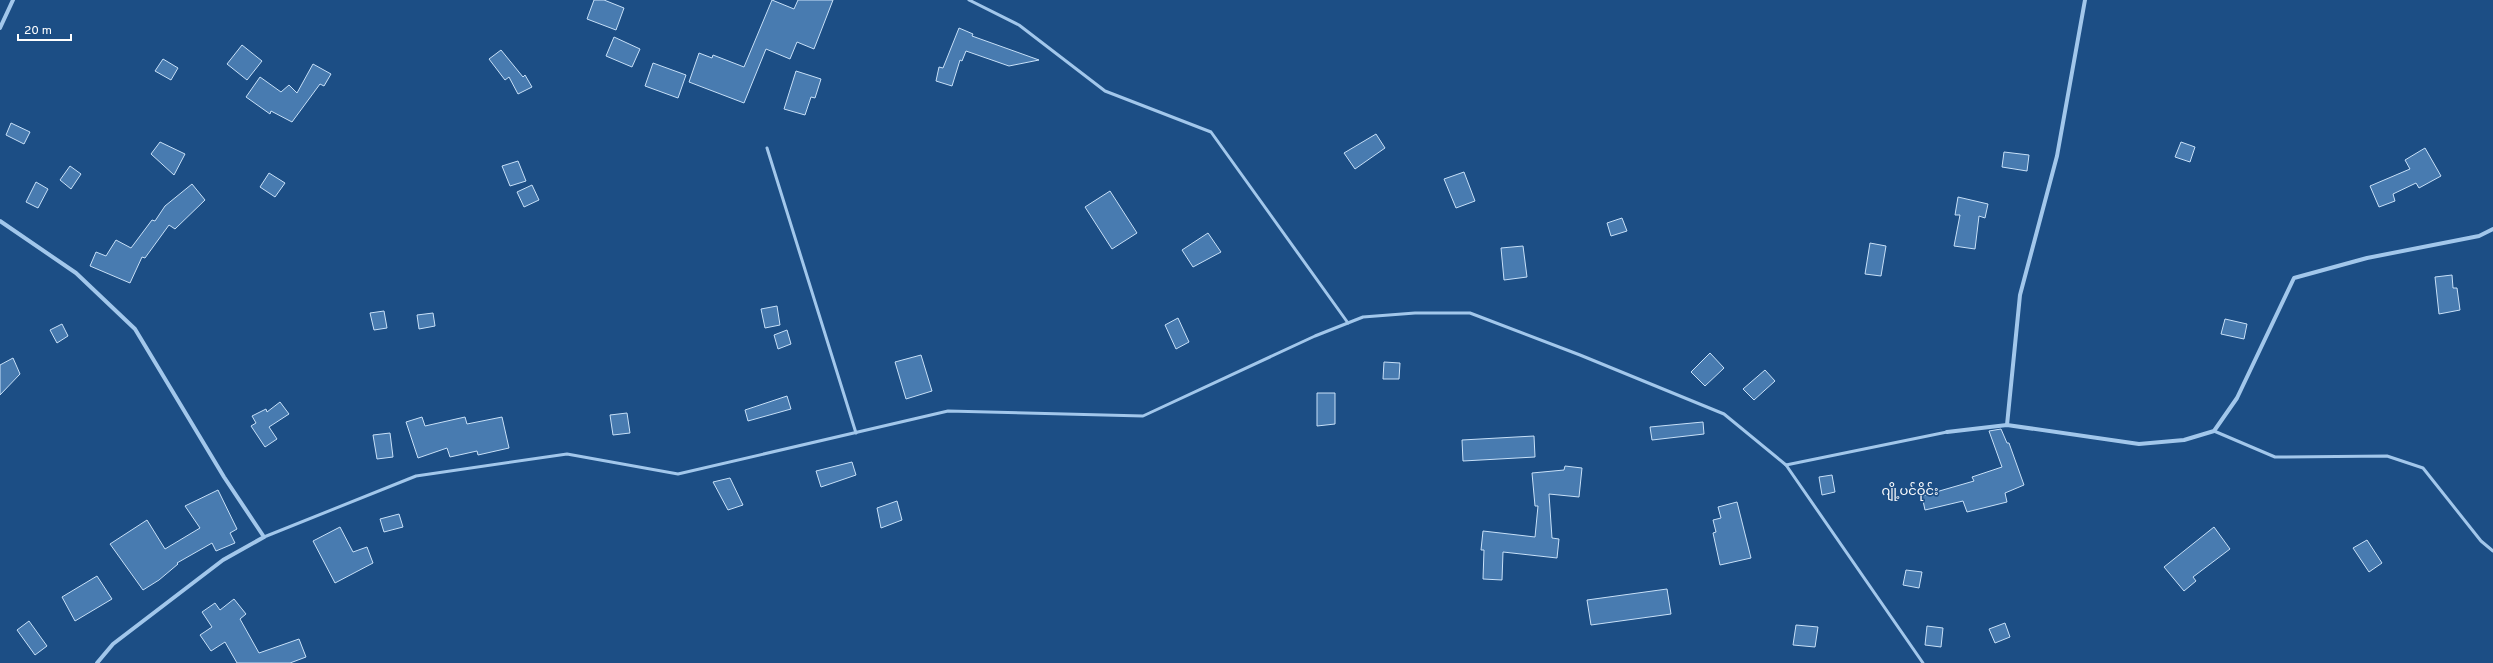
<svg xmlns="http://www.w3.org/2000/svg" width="2493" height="663" font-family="Overpass,'Noto Sans Myanmar',sans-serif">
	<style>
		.building { fill: #487bb0; stroke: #c7e0f8 }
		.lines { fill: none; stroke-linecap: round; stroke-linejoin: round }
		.lane { stroke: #a2c7eb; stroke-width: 3 }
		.street { stroke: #a2c7eb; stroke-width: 4 }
		.labels { text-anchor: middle; stroke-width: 3.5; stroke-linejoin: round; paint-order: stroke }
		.quarter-label { font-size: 13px; fill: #fff; stroke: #1c4e85 }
	</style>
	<rect width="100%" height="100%" fill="#1c4e85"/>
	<!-- building -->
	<g class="building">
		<polygon points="594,0 604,0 624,8 616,30 587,19"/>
		<polygon points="772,0 794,9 798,0 833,0 814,49 797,42 790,59 766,49 744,103 689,82 699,53 712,58 713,55 744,67"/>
		<polygon points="959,28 973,34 972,36 1039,60 1009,66 966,51 962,61 960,60 952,86 936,81 939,67 943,68"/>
		<polygon points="614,37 640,49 632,67 606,56"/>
		<polygon points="242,45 262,61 247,80 227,64"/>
		<polygon points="501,50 523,77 525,75 532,87 518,94 509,77 505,80 489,59"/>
		<polygon points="163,59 178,68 171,80 155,71"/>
		<polygon points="653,63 686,75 678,98 645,86"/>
		<polygon points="313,64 331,74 324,86 320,84 292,122 271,111 270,114 246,97 260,77 281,92 289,85 297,93"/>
		<polygon points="796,71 821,79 815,98 811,97 805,115 784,109"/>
		<polygon points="11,123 30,132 24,144 6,135"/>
		<polygon points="1376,134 1385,148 1355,169 1344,153"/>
		<polygon points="160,142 185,154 174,175 151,154"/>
		<polygon points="2181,142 2195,147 2190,162 2175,157"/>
		<polygon points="2425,148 2441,176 2419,188 2416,183 2393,194 2395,201 2379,207 2370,186 2410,169 2405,160"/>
		<polygon points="2004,152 2029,155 2027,171 2002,167"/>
		<polygon points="518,161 526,181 510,186 502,166"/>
		<polygon points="70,166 81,174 71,189 60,180"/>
		<polygon points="1464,172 1475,201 1456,208 1444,179"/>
		<polygon points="269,173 285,183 275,197 260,187"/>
		<polygon points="36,182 48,189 38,208 26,202"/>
		<polygon points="192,184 205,200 175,229 169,225 145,258 142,257 130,283 90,266 96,252 106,256 116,240 131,248 152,220 155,221 165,206"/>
		<polygon points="532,185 539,200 524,207 517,192"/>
		<polygon points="1110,191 1137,233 1112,249 1085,207"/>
		<polygon points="1958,197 1988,204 1985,218 1979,216 1975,249 1954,246 1960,215 1955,215"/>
		<polygon points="1622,218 1627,231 1611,236 1607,223"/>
		<polygon points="1208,233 1221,252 1193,267 1182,250"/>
		<polygon points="1870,243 1886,246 1881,276 1865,274"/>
		<polygon points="1523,246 1527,277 1504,280 1501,248"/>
		<polygon points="2452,275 2453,288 2457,288 2460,310 2439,314 2435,277"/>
		<polygon points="777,306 780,325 765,328 761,309"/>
		<polygon points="384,311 387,328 374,330 370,313"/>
		<polygon points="433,313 435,326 419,329 417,315"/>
		<polygon points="1178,318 1189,342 1176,349 1165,325"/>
		<polygon points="2225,319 2247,324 2244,339 2221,334"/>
		<polygon points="62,324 68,336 57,343 50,330"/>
		<polygon points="787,330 791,344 778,349 774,335"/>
		<polygon points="1710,353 1724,368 1705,386 1691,372"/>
		<polygon points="921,355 932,391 906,399 895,362"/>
		<polygon points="13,358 20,374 0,395 0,365"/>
		<polygon points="1384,362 1400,363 1399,379 1383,379"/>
		<polygon points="1765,370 1775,381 1754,400 1743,389"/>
		<polygon points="1317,393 1335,393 1335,424 1317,426"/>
		<polygon points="787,396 791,409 748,421 745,410"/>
		<polygon points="280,402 289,414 269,427 277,439 265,447 251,426 256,423 252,416 266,409 267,412"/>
		<polygon points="627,413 630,433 613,435 610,415"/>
		<polygon points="422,417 425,426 465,417 467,424 502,417 509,448 478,455 477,451 450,457 447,448 418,458 406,422"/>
		<polygon points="1703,422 1704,434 1652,440 1650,427"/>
		<polygon points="2001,429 2007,443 2009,443 2024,485 2005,493 2007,502 1967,512 1963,501 1925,510 1922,496 1974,481 1972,477 2002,467 1989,431"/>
		<polygon points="390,433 393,457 377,459 373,435"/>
		<polygon points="1534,436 1535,457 1463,461 1462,440"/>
		<polygon points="852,462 856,475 821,487 816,471"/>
		<polygon points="1565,466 1582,468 1579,497 1549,494 1552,538 1559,539 1557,558 1503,552 1502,580 1483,579 1484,550 1481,550 1483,531 1535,537 1538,506 1535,506 1532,473 1564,470"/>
		<polygon points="1832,475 1835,492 1822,495 1819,477"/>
		<polygon points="730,478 743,505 728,510 713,482"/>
		<polygon points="218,490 237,529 230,533 235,543 216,551 212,543 177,563 178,564 159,580 143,590 110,544 147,520 165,549 200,528 185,506"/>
		<polygon points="897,501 902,520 881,528 877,508"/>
		<polygon points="1737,502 1751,558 1720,565 1713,533 1716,532 1713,520 1721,518 1718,507"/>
		<polygon points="399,514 403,527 384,532 380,519"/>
		<polygon points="340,527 353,552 367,547 373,563 335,583 313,541"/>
		<polygon points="2214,527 2230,549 2193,577 2196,581 2184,591 2164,567"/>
		<polygon points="2367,540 2382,563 2369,572 2353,548"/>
		<polygon points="1906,570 1922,572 1919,588 1903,585"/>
		<polygon points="97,576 112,599 75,621 62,597"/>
		<polygon points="1667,589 1671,614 1591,625 1587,600"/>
		<polygon points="234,599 246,614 240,619 259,653 299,639 306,657 290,663 237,663 225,642 211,651 200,635 212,627 202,612 215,603 220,610"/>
		<polygon points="29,621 47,646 35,655 17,630"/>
		<polygon points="2005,623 2010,637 1995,643 1989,629"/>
		<polygon points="1796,625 1818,627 1815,647 1793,645"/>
		<polygon points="1927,626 1943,628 1941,647 1925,645"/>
	</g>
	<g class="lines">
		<!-- lane -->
		<g class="lane">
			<polyline points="969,0 1019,25 1105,91 1211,132 1348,323"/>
			<polyline points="767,148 856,433"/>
			<polyline points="2214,431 2275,457 2387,456 2423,468 2481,541 2493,551"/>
			<polyline points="1786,465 1923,663"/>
			<polyline points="264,537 416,476 567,454 678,474 948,411 1143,416 1315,336 1363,317 1415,313 1470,313 1580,355 1724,414 1786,465 1947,432"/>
		</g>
		<!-- street -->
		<g class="street">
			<polyline points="0,28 13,0"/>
			<polyline points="0,221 76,273 135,329 224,477 264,537 223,560 113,644 97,663"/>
			<polyline points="2007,425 2020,295 2057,156 2085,0"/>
			<polyline points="1947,432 2007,425 2139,444 2184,440 2214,431 2237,398 2294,278 2367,258 2479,236 2493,229"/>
		</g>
	</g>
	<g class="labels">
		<!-- quarter labels -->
		<g class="quarter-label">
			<text x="1910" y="495">ဂျို့ပင်ဝိုင်း</text>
		</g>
	</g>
	<!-- scale -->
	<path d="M18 34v6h53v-6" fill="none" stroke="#ffffff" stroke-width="2"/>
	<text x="24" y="34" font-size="12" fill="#ffffff" stroke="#1c4e85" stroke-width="3" paint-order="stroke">20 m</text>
</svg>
